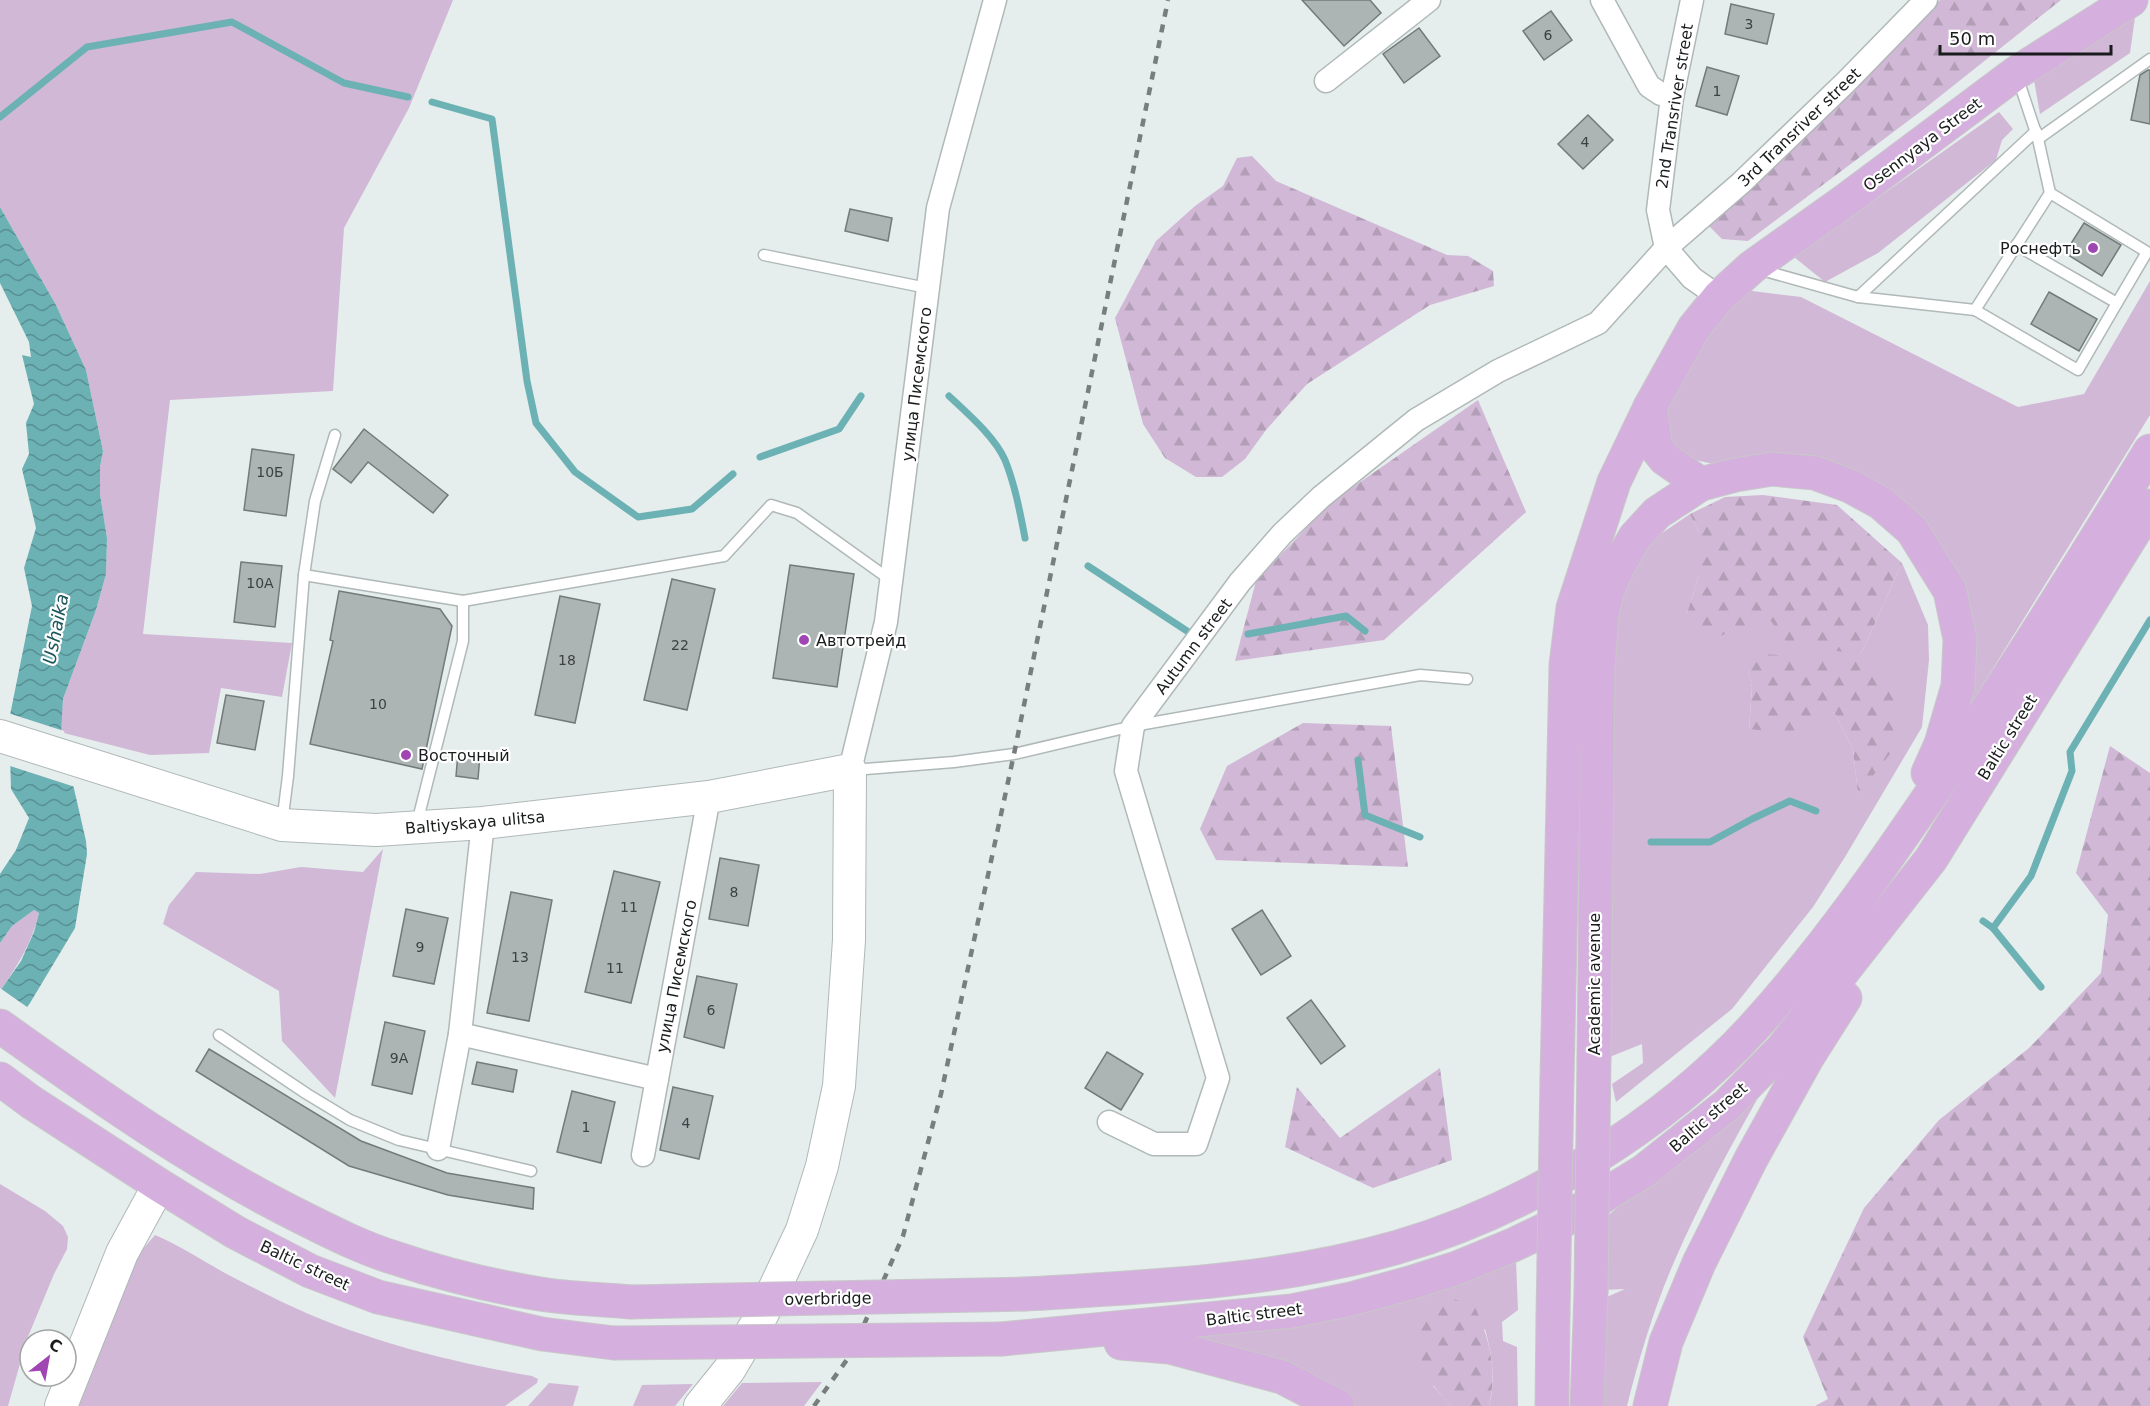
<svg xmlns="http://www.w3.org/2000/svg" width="2150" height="1406" font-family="'DejaVu Sans',sans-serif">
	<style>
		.green { fill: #d1b8d6; fill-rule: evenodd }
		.forest { fill: url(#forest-firs) }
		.water { fill: url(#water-waves) }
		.pier { fill: #e5eded }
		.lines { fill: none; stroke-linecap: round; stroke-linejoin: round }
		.stream { stroke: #6cb1b4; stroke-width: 7 }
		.building { fill: #acb4b4; stroke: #737a7a; stroke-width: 1.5 }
		.lane-casing { stroke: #b0b8b8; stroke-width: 13 }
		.street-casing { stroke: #b0b8b8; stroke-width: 25 }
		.secondary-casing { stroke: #b0b8b8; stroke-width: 34 }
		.primary-casing { stroke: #c8c8c9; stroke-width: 35 }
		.lane { stroke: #fff; stroke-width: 10 }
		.street { stroke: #fff; stroke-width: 22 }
		.secondary { stroke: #fff; stroke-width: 32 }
		.primary { stroke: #d5afdd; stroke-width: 33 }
		.rail { stroke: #787d7d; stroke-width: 4.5; stroke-dasharray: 8 8; stroke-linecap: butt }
		.primary-bridge-casing { stroke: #c8c8c9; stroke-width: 35; stroke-linecap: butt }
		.primary-bridge { stroke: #d5afdd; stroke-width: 33 }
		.poi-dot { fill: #a046b2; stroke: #fff; stroke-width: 2 }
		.labels { text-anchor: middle; stroke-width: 4.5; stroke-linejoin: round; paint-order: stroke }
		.number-label { font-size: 14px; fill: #3e4142 }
		.street-label { font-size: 16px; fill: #191b1c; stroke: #fff }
		.poi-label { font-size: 16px; fill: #191b1c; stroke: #fff; text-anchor: start }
		.water-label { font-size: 18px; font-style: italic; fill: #1c575b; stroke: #fff }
	</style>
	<defs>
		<pattern id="forest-firs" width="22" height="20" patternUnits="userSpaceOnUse" patternTransform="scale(1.5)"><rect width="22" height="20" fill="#d1b8d6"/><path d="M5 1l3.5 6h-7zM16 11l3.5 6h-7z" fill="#b39eb7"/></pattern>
		<pattern id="water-waves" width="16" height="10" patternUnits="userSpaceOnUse" patternTransform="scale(1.5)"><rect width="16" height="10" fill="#6cb1b4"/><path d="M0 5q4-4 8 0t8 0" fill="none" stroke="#588f92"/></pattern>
	</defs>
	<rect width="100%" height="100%" fill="#e5eded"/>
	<!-- green -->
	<g class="green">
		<polygon points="0,0 453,0 409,108 344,228 333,391 170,400 143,634 292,643 282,697 221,688 209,753 150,755 60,732 63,699 96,610 106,574 107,538 100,494 100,467 103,451 86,370 56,305 0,207"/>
		<polygon points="2135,17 2130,53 2040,114 2034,80"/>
		<polygon points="1999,112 2013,129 2002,140 1996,160 1878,253 1825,282 1794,257"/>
		<polygon points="2150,281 2150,415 1958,725 1971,626 1891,502 1681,457 1664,440 1666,402 1691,349 1744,290 1801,297 2018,407 2084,394"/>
		<path d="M 1690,514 L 1699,533 L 1699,576 L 1687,613 L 1768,617 L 1861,654 L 1902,563 L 1928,625 L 1929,660 L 1922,727 L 1845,857 L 1813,907 L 1732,1009 L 1616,1102 L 1612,1084 L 1643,1063 L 1642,1044 L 1607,1058 L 1607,662 L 1623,582 L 1646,544 ZM 1748,670 L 1897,689 L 1858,794 L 1853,749 L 1834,712 L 1749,729 L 1752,687 Z"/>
		<polygon points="383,849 335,1098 282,1041 279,991 163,924 169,905 196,872 260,874 301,867 363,872"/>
		<path d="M 34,910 L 39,913 C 32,943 17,966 0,991 L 0,943 L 12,926 Z"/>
		<path d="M 1764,1087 C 1732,1144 1700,1202 1674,1262 C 1654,1308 1639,1358 1627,1406 L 1592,1406 L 1600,1300 L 1625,1289 L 1602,1290 L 1606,1217 Z"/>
		<polygon points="0,1184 45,1211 63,1226 68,1237 67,1249 54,1274 27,1339 8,1406 0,1406"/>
		<path d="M 155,1235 C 179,1245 200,1259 223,1272 C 241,1282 261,1291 280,1301 C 359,1339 445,1361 532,1376 L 538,1379 L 537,1383 L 505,1406 L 79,1406 L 125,1270 Z"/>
		<path d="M 1516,1261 L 1518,1310 L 1502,1322 L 1503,1341 L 1517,1347 L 1518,1406 L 1489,1406 C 1496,1379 1492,1355 1485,1329 L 1433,1386 L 1451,1406 L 1340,1406 L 1182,1337 Z"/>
		<polygon points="822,1382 804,1406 723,1406 742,1383"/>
		<polygon points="549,1383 579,1386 573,1406 528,1406"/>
		<polygon points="693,1384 675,1406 633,1406 642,1385"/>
	</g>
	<!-- forest -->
	<g class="forest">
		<polygon points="1940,0 2061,0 1924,109 1748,241 1722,239 1705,222 1897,46"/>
		<polygon points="1252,156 1276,181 1447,255 1468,256 1493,271 1494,286 1430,305 1307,384 1266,430 1245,459 1222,477 1196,477 1165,458 1143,424 1115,318 1156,241 1195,206 1223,186 1237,158"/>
		<polygon points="1478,400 1526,512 1384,640 1235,661 1256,581 1330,503"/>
		<polygon points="1763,495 1837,505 1902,563 1861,654 1788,645 1768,617 1710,640 1687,613 1699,576 1699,533 1690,514 1725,497"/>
		<polygon points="1765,654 1859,662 1897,689 1893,750 1858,795 1853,749 1834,712 1789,733 1749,729 1752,687 1748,670"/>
		<polygon points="1303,723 1391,726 1408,867 1216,860 1200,829 1227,766"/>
		<polygon points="2110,746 2150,773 2150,1406 1815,1406 1828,1399 1803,1337 1864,1208 1939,1120 2029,1048 2101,973 2108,915 2076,873"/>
		<polygon points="1440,1068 1452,1160 1373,1188 1285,1147 1297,1087 1340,1138"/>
		<path d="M 1450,1298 L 1474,1305 C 1489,1337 1498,1370 1489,1406 L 1451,1406 C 1434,1387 1416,1368 1417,1341 C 1418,1332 1422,1322 1425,1313 Z"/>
	</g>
	<!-- water -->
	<polygon class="water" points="0,207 56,305 86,370 103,451 100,467 100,494 107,538 106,574 96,610 63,699 61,732 86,841 87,854 75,928 30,1003 0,1045 0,991 21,961 34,932 39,913 34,910 12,926 0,943 0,874 16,850 29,818 11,789 9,720 32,606 24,568 36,528 22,469 29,454 26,423 34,404 22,355 31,357 29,342 0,283"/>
	<!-- pier -->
	<g class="pier">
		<polygon points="8,713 64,731 75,787 7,765 6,720"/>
		<polygon points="0,988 30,1009 0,1048"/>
	</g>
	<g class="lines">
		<!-- stream -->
		<g class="stream">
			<polyline points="432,102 492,119 527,381 536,423 575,472 638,517 692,509 733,474"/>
			<polyline points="0,117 87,47 232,22 344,83 408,97"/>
			<path d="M 949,396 C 968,414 994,436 1005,460 C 1015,485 1020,512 1025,538"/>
			<polyline points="760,457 839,429 861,396"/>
			<polyline points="1088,566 1187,631"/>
			<polyline points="1248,634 1346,616 1365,631"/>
			<polyline points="1358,760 1365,815 1420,837"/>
			<polyline points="1651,842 1710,842 1752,819 1790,801 1816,811"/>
			<polyline points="1983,921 1993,928 2041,987"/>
			<polyline points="1993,928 2031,876 2072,771 2070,752 2150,620"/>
		</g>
	</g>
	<!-- building -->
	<g class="building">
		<polygon points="1302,0 1370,0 1381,13 1344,46"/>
		<polygon points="1731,4 1774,14 1767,44 1725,34"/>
		<polygon points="1551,11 1572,40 1544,60 1523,31"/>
		<polygon points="1419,28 1440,56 1404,83 1383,54"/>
		<polygon points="1707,67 1739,76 1727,115 1696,106"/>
		<polygon points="2148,70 2150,70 2150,124 2131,120 2140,75"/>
		<polygon points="1588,115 1613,140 1583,169 1558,144"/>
		<polygon points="850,209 892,218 888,241 845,231"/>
		<polygon points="2084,223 2121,245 2102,276 2065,253"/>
		<polygon points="2049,292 2097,319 2079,351 2031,324"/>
		<polygon points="364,429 448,495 433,513 368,462 351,483 333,469"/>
		<polygon points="252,449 294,455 286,516 244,510"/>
		<polygon points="241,562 282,566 275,627 234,622"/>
		<polygon points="790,565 854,574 837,687 773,678"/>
		<polygon points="672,579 715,589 687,710 644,700"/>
		<polygon points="339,591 440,609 452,626 422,769 310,744 333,641 330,640"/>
		<polygon points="560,596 600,604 575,723 535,715"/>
		<polygon points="226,695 264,701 255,750 217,743"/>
		<polygon points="458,753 480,755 478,779 456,776"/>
		<polygon points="720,858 759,865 748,926 709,919"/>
		<polygon points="614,871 660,882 631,1003 585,992"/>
		<polygon points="511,892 552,900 529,1021 487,1013"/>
		<polygon points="406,909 448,918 434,984 393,976"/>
		<polygon points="1262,910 1291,956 1261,975 1232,929"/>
		<polygon points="697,976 737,984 724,1048 684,1037"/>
		<polygon points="1311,1000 1345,1046 1321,1064 1287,1018"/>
		<polygon points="385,1022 425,1031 412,1094 372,1085"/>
		<polygon points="209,1049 361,1141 447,1173 534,1188 533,1209 448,1195 349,1166 196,1071"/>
		<polygon points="1107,1052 1143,1074 1121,1110 1085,1088"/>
		<polygon points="477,1062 517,1070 513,1092 472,1084"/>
		<polygon points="673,1087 713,1096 699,1159 660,1150"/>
		<polygon points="572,1091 615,1102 601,1163 557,1152"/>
	</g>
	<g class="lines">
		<defs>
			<g id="lane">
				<polyline points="2038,139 2150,59"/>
				<polyline points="2050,193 2147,252 2117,303"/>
				<polyline points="764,255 927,288"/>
				<polyline points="1758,269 1858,297 1975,310 2050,193 2038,139 2017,76"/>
				<polyline points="1858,297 2036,131"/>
				<polyline points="1975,310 2078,370 2117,303 2016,245"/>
				<polyline points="304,575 463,601 724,556 771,505 797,513 892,581"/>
				<polyline points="853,770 954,762 1014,754 1133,726 1420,675 1467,679"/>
				<polyline points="282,823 288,776 304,575 315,501 335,435"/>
				<polyline points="417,823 463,641 463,601"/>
				<polyline points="219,1035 307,1094 350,1120 399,1140 531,1171"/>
			</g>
			<g id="street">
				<polyline points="1602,0 1649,86 1661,94 1672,97"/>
				<polyline points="1692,0 1672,97 1658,210 1666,248 1692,278 1719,297"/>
				<polyline points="1326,81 1429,0"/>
				<polyline points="850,770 886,622 938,208 995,0"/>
				<polyline points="460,1034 657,1079"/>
				<polyline points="1109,1122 1154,1144 1196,1144 1218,1078 1126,771 1133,726 1240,582 1282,534 1321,497 1416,420 1498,371 1598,323 1666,248 1741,183 1847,81 1926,0"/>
				<polyline points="438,1149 460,1034 483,823"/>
				<polyline points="643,1155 709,797"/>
			</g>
			<g id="secondary">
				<polyline points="0,736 282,825 376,830 483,823 709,797 850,770 849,940 839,1086 822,1166 802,1230 763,1313 729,1370 700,1406"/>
				<polyline points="61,1406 122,1253 159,1185"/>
			</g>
			<g id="primary">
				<polyline points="1650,407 1656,448 1665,459 1701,484"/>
				<path d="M 0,1026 C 98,1096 199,1167 307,1220 C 335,1234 365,1249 395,1258 C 442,1274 491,1286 540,1294 C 570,1299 601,1299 631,1302"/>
				<polyline points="1594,1057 1598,668 1602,614 1608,589 1619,565 1635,537 1657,513 1701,484 1735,475 1772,469 1815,473 1850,486 1881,503 1912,530 1950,591 1960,639 1958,686 1941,744 1928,773"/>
				<polyline points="1557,1078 1566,665 1573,608 1614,482 1650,407 1694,328 1719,297 1752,267 1846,200 2016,73 2131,0"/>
				<polyline points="0,1079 31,1102 159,1185 235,1232 310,1271 378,1297 542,1334 614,1343"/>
				<path d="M 1025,1294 C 1150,1287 1276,1282 1398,1247 C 1526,1210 1663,1126 1753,1028 C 1826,948 1888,858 1948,769 C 2018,664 2085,558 2150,451"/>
				<polyline points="1002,1339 1292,1311 1351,1299 1410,1283 1457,1268 1513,1245 1561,1222 1644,1171 1727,1105 1782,1049 1931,859 2150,506"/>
				<polyline points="1121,1343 1170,1347 1282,1377 1338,1406"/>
				<polyline points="1552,1406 1553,1316"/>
				<polyline points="1587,1406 1591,1292"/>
				<polyline points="1650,1406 1666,1342 1699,1263 1751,1159 1807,1058 1845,998"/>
			</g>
		</defs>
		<!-- lane casing -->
		<use href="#lane" class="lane-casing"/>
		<!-- street casing -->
		<use href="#street" class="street-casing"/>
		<!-- secondary casing -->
		<use href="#secondary" class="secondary-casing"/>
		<!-- primary casing -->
		<use href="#primary" class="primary-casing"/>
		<!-- lane -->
		<use href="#lane" class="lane"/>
		<!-- street -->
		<use href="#street" class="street"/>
		<!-- secondary -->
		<use href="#secondary" class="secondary"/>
		<!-- primary -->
		<use href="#primary" class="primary"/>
		<!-- rail -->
		<polyline class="rail" points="814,1406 851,1354 903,1236 941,1094 1014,754 1168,0"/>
		<defs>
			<g id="primary-bridge">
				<polyline points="1591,1292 1594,1057"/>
				<polyline points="631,1302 1025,1294"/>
				<polyline points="1553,1316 1557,1078"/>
				<polyline points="614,1343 1002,1339"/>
			</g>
		</defs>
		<!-- primary-bridge casing -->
		<use href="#primary-bridge" class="primary-bridge-casing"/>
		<!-- primary-bridge -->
		<use href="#primary-bridge" class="primary-bridge"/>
	</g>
	<!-- markers -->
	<g class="poi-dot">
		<circle cx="2093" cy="248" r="6"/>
		<circle cx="804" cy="640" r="6"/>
		<circle cx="406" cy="755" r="6"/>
	</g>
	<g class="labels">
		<!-- number labels -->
		<g class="number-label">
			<text x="1749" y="29">3</text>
			<text x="1548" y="40">6</text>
			<text x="1717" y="96">1</text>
			<text x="1585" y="147">4</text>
			<text x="270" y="477">10Б</text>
			<text x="260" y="588">10А</text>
			<text x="680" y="650">22</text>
			<text x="567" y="665">18</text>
			<text x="378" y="709">10</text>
			<text x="734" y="897">8</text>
			<text x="629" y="912">11</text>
			<text x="420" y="952">9</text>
			<text x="520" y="962">13</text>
			<text x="615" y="973">11</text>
			<text x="711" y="1015">6</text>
			<text x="399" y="1063">9А</text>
			<text x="686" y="1128">4</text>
			<text x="586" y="1132">1</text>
		</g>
		<!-- street labels -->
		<g class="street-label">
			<text transform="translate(1674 106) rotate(-81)" y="6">2nd Transriver street</text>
			<text transform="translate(1799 127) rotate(-44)" y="6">3rd Transriver street</text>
			<text transform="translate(1922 144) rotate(-37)" y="6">Osennyaya Street</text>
			<text transform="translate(916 384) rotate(-83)" y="6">улица Писемского</text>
			<text transform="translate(1193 646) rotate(-53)" y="6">Autumn street</text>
			<text transform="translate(2007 737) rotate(-58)" y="6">Baltic street</text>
			<text transform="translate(475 822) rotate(-5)" y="6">Baltiyskaya ulitsa</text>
			<text transform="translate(676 976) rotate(-79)" y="6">улица Писемского</text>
			<text transform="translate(1594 984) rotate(-90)" y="6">Academic avenue</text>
			<text transform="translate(1708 1117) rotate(-41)" y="6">Baltic street</text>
			<text transform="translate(305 1265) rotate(25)" y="6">Baltic street</text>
			<text transform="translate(828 1298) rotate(-1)" y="6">overbridge</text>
			<text transform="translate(1254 1314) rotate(-7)" y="6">Baltic street</text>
		</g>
		<!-- poi labels -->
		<g class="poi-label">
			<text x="2081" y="254" text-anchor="end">Роснефть</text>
			<text x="816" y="646">Автотрейд</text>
			<text x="418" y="761">Восточный</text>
		</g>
		<!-- water labels -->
		<g class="water-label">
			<text transform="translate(56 629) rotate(-79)" y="6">Ushaika</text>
		</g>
	</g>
	<!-- north arrow -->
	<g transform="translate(48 1358) rotate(31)"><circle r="28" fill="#ffffff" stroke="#a3a4a4" stroke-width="1.5"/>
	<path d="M0-4.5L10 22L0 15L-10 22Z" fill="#a046b2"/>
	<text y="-9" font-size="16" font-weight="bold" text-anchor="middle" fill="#191b1c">С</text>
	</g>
	<!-- scale -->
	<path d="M1940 45v9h171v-9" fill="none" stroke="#191b1c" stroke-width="3"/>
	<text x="1949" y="45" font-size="18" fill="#191b1c" stroke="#ffffff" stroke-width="4.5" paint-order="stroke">50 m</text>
</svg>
